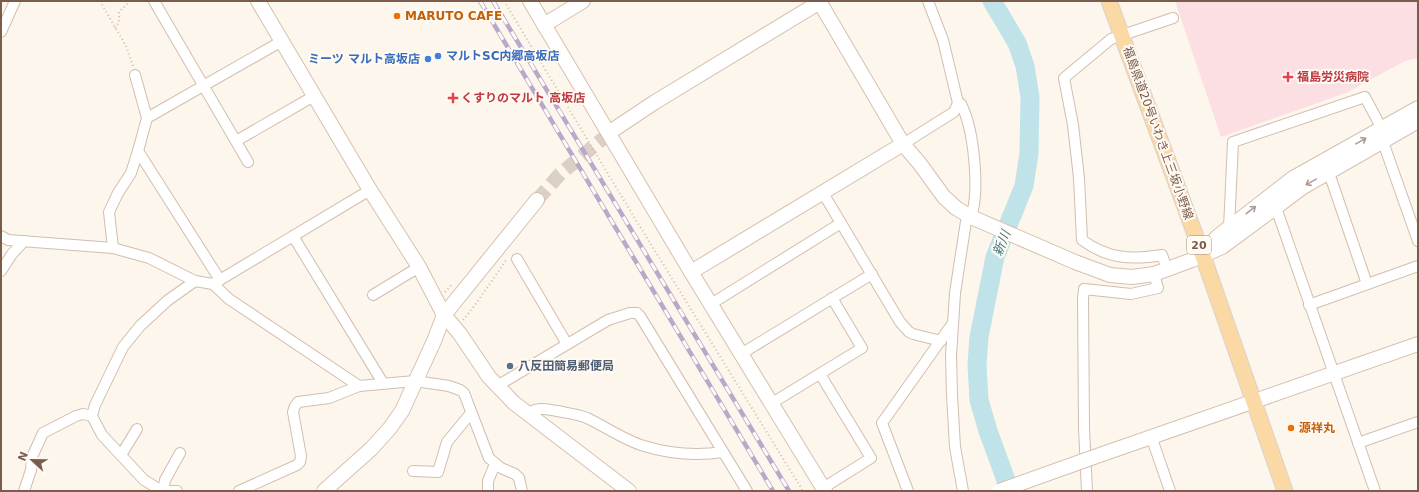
<svg xmlns="http://www.w3.org/2000/svg" width="1419" height="492" font-family="'DejaVu Sans','Noto Sans JP',sans-serif">
	<style>
		.medical { fill: #fbdfe3 }
		.lines { fill: none; stroke-linecap: round; stroke-linejoin: round }
		.river { stroke: #bfe3e8; stroke-width: 19 }
		.secondary-tunnel { stroke: #dcd0c4; stroke-width: 14; stroke-dasharray: 14 7; stroke-linecap: butt }
		.street-casing { stroke: #d1beb0; stroke-width: 12 }
		.secondary-casing { stroke: #d6c0b0; stroke-width: 16 }
		.primary-casing { stroke: #dad1cd; stroke-width: 17 }
		.path { stroke: #d9b8a5; stroke-width: 2; stroke-dasharray: 1 3; stroke-linecap: butt }
		.street { stroke: #fff; stroke-width: 10 }
		.secondary { stroke: #fff; stroke-width: 14 }
		.primary { stroke: #fbd9a5; stroke-width: 15 }
		.rail-casing { stroke: #b9a8c9; stroke-width: 4.5 }
		.rail { stroke: #fffaf3; stroke-width: 3; stroke-dasharray: 9; stroke-linecap: butt }
		.secondary-bridge-casing { stroke: #d6c0b0; stroke-width: 16; stroke-linecap: butt }
		.secondary-bridge { stroke: #fff; stroke-width: 14 }
		.oneway { stroke: #af9d94 }
		.food-dot { fill: #e8710a; stroke: #fffaf3; stroke-width: 1.5 }
		.shop-dot { fill: #3f7fe0; stroke: #fffaf3; stroke-width: 1.5 }
		.health-dot { fill: #e0444e; stroke: #fffaf3; stroke-width: 1.5 }
		.service-dot { fill: #5c6f8a; stroke: #fffaf3; stroke-width: 1.5 }
		.labels { text-anchor: middle; stroke-width: 4; stroke-linejoin: round; paint-order: stroke }
		.shield { fill: #fffaf3; stroke: #a28b7f; stroke-width: 1 }
		.shield-label { font-size: 11px; font-weight: bold; fill: #7a5c4d }
		.food-label { font-size: 12px; font-weight: bold; fill: #c56008; stroke: #fffaf3; text-anchor: start }
		.shop-label { font-size: 12px; font-weight: bold; fill: #366cbe; stroke: #fffaf3; text-anchor: start }
		.health-label { font-size: 12px; font-weight: bold; fill: #be3a42; stroke: #fffaf3; text-anchor: start }
		.street-label { font-size: 12px; fill: #7a5c4d; stroke: #fffaf3 }
		.service-label { font-size: 12px; font-weight: bold; fill: #4e5e75; stroke: #fffaf3; text-anchor: start }
		.water-label { font-size: 13px; font-style: italic; fill: #437c86; stroke: #fffaf3 }
	</style>
	<rect width="100%" height="100%" fill="#fdf6ec"/>
	<!-- medical -->
	<polygon class="medical" points="1175,1 1418,1 1418,58 1405,61 1346,93 1221,137"/>
	<g class="lines">
		<!-- river -->
		<polyline class="river" points="992,1 1017,43 1025,66 1030,97 1029,153 1024,186 995,257 979,337 977,365 979,400 988,431 1010,491"/>
		<!-- secondary-tunnel -->
		<polyline class="secondary-tunnel" points="537,200 560,174 616,128"/>
		<defs>
			<g id="street">
				<polyline points="154,1 248,162"/>
				<polyline points="1,32 15,1"/>
				<polyline points="135,75 147,118"/>
				<path d="M 958,103 L 961,104 C 974,129 980,190 971,217"/>
				<polyline points="236,141 314,96"/>
				<polyline points="903,144 954,112 958,103 943,40 928,1"/>
				<polyline points="138,151 220,280"/>
				<polyline points="1329,173 1367,284"/>
				<polyline points="370,190 213,284 229,299 359,386 415,381 449,386 460,390 464,393 489,458 501,468 515,474 519,478 522,491"/>
				<polyline points="823,193 900,322 909,332 913,334 941,341"/>
				<polyline points="1274,202 1375,491"/>
				<polyline points="1229,228 1233,142 1365,97 1382,129 1383,142 1418,241"/>
				<polyline points="1,236 8,240 113,248 149,258 195,281"/>
				<polyline points="293,236 383,383"/>
				<polyline points="113,248 109,212 118,193 131,173 138,151 147,118 282,41"/>
				<polyline points="517,259 567,344"/>
				<path d="M 1167,269 L 1162,255 C 1132,260 1108,259 1082,240 L 1079,178 L 1073,125 L 1064,78 L 1111,39 L 1173,18"/>
				<polyline points="1,271 12,254 24,241"/>
				<polyline points="373,295 419,267"/>
				<polyline points="711,304 841,223"/>
				<polyline points="1309,305 1418,266"/>
				<polyline points="741,354 872,274"/>
				<polyline points="820,374 871,458 823,488"/>
				<polyline points="497,386 608,320 630,313 637,313 640,316 747,491"/>
				<polyline points="772,403 862,348 832,298"/>
				<path d="M 528,413 C 540,407 544,409 557,411 C 567,413 577,414 587,418 C 606,427 624,440 644,446 C 670,454 697,456 723,452"/>
				<polyline points="1151,436 1170,491"/>
				<polyline points="1358,443 1418,422"/>
				<polyline points="121,455 137,429"/>
				<polyline points="413,471 438,472 447,442 471,413"/>
				<polyline points="24,491 31,470 32,457 43,433 76,416 83,414 92,416"/>
				<polyline points="162,491 144,480 102,435 92,416 95,405 123,347 140,326 167,301 195,281 213,284"/>
				<polyline points="163,491 165,480 180,453"/>
				<polyline points="166,491 177,491"/>
				<polyline points="239,491 297,465 300,462 301,456 293,412 295,406 298,402 329,398 359,386"/>
				<polyline points="488,491 488,481 495,464"/>
				<polyline points="908,491 882,423 953,323"/>
				<polyline points="963,491 955,447 952,395 951,356 955,293 967,215"/>
				<polyline points="1087,491 1084,428 1083,299 1084,289 1131,294 1158,288 1154,274"/>
			</g>
			<g id="secondary">
				<polyline points="258,1 370,190 419,267 444,315 460,334 489,377 514,403 629,491"/>
				<polyline points="530,1 691,272 825,491"/>
				<polyline points="819,1 903,144 920,164 944,197 956,208 971,217 1075,262 1110,275 1132,277 1154,274 1192,260 1222,247 1303,187 1418,121"/>
				<polyline points="544,25 583,1"/>
				<polyline points="616,128 655,102 820,2"/>
				<polyline points="1203,255 1217,237 1293,178 1418,108"/>
				<polyline points="691,272 903,144"/>
				<polyline points="1094,457 1418,344"/>
				<polyline points="324,491 371,449 390,428 402,411 434,341 444,315 537,200"/>
			</g>
			<polyline id="primary" points="1109,1 1203,256 1285,491"/>
		</defs>
		<!-- street casing -->
		<use href="#street" class="street-casing"/>
		<!-- secondary casing -->
		<use href="#secondary" class="secondary-casing"/>
		<!-- primary casing -->
		<use href="#primary" class="primary-casing"/>
		<!-- path -->
		<g class="path">
			<polyline points="100,1 126,46 133,66"/>
			<polyline points="504,1 631,212 803,491"/>
			<polyline points="115,28 119,22 119,12 130,1"/>
			<polyline points="445,292 453,283"/>
			<polyline points="463,320 475,305 507,259"/>
		</g>
		<!-- street -->
		<use href="#street" class="street"/>
		<!-- secondary -->
		<use href="#secondary" class="secondary"/>
		<!-- primary -->
		<use href="#primary" class="primary"/>
		<defs>
			<g id="rail">
				<polyline points="480,1 773,491"/>
				<polyline points="493,1 789,491"/>
			</g>
		</defs>
		<!-- rail casing -->
		<use href="#rail" class="rail-casing"/>
		<!-- rail -->
		<use href="#rail" class="rail"/>
		<defs>
			<polyline id="secondary-bridge" points="999,491 1094,457"/>
		</defs>
		<!-- secondary-bridge casing -->
		<use href="#secondary-bridge" class="secondary-bridge-casing"/>
		<!-- secondary-bridge -->
		<use href="#secondary-bridge" class="secondary-bridge"/>
	</g>
	<!-- one-way arrows -->
	<defs><path id="oneway-shaft" d="M-6 0H5M1.5-3L5.5 0L1.5 3" fill="none" stroke-width="1.6" stroke-linecap="round" stroke-linejoin="round"/></defs>
	<g class="oneway">
		<use href="#oneway-shaft" transform="translate(1361 141) rotate(-29)"/>
		<use href="#oneway-shaft" transform="translate(1311 182) rotate(151)"/>
		<use href="#oneway-shaft" transform="translate(1251 210) rotate(-38)"/>
	</g>
	<!-- markers -->
	<g class="food-dot">
		<circle cx="397" cy="16" r="4"/>
		<circle cx="1291" cy="428" r="4"/>
	</g>
	<g class="shop-dot">
		<circle cx="438" cy="56" r="4"/>
		<circle cx="428" cy="59" r="4"/>
	</g>
	<g class="health-dot">
		<path d="M1286 71h4v4h4v4h-4v4h-4v-4h-4v-4h4z"/>
		<path d="M451 92h4v4h4v4h-4v4h-4v-4h-4v-4h4z"/>
	</g>
	<circle class="service-dot" cx="510" cy="366" r="4"/>
	<g class="labels">
		<!-- shield labels -->
		<rect class="shield" x="1187" y="236" width="24" height="18" rx="3"/>
		<g class="shield-label">
			<text x="1199" y="249">20</text>
		</g>
		<!-- food labels -->
		<g class="food-label">
			<text x="405" y="20">MARUTO CAFE</text>
			<text x="1299" y="432">源祥丸</text>
		</g>
		<!-- shop labels -->
		<g class="shop-label">
			<text x="446" y="60">マルトSC内郷高坂店</text>
			<text x="420" y="63" text-anchor="end">ミーツ マルト高坂店</text>
		</g>
		<!-- health labels -->
		<g class="health-label">
			<text x="1297" y="81">福島労災病院</text>
			<text x="461" y="102">くすりのマルト 高坂店</text>
		</g>
		<!-- street labels -->
		<g class="street-label">
			<text transform="translate(1158 133) rotate(70)" y="4">福島県道20号いわき上三坂小野線</text>
		</g>
		<!-- service labels -->
		<g class="service-label">
			<text x="518" y="370">八反田簡易郵便局</text>
		</g>
		<!-- water labels -->
		<g class="water-label">
			<text transform="translate(1001 243) rotate(-69)" y="5">新川</text>
		</g>
	</g>
	<!-- border -->
	<rect width="1419" height="492" fill="none" stroke="#7a5c4d" stroke-width="4"/>
	<!-- north arrow -->
	<g transform="translate(32 460) rotate(292)" stroke="#fffaf3" stroke-width="3" paint-order="stroke">
	<path d="M0-3L7 15L0 10L-7 15Z" fill="#7a5c4d"/>
	<text y="-6" font-size="11" font-weight="bold" text-anchor="middle" fill="#7a5c4d">N</text>
	</g>
</svg>
